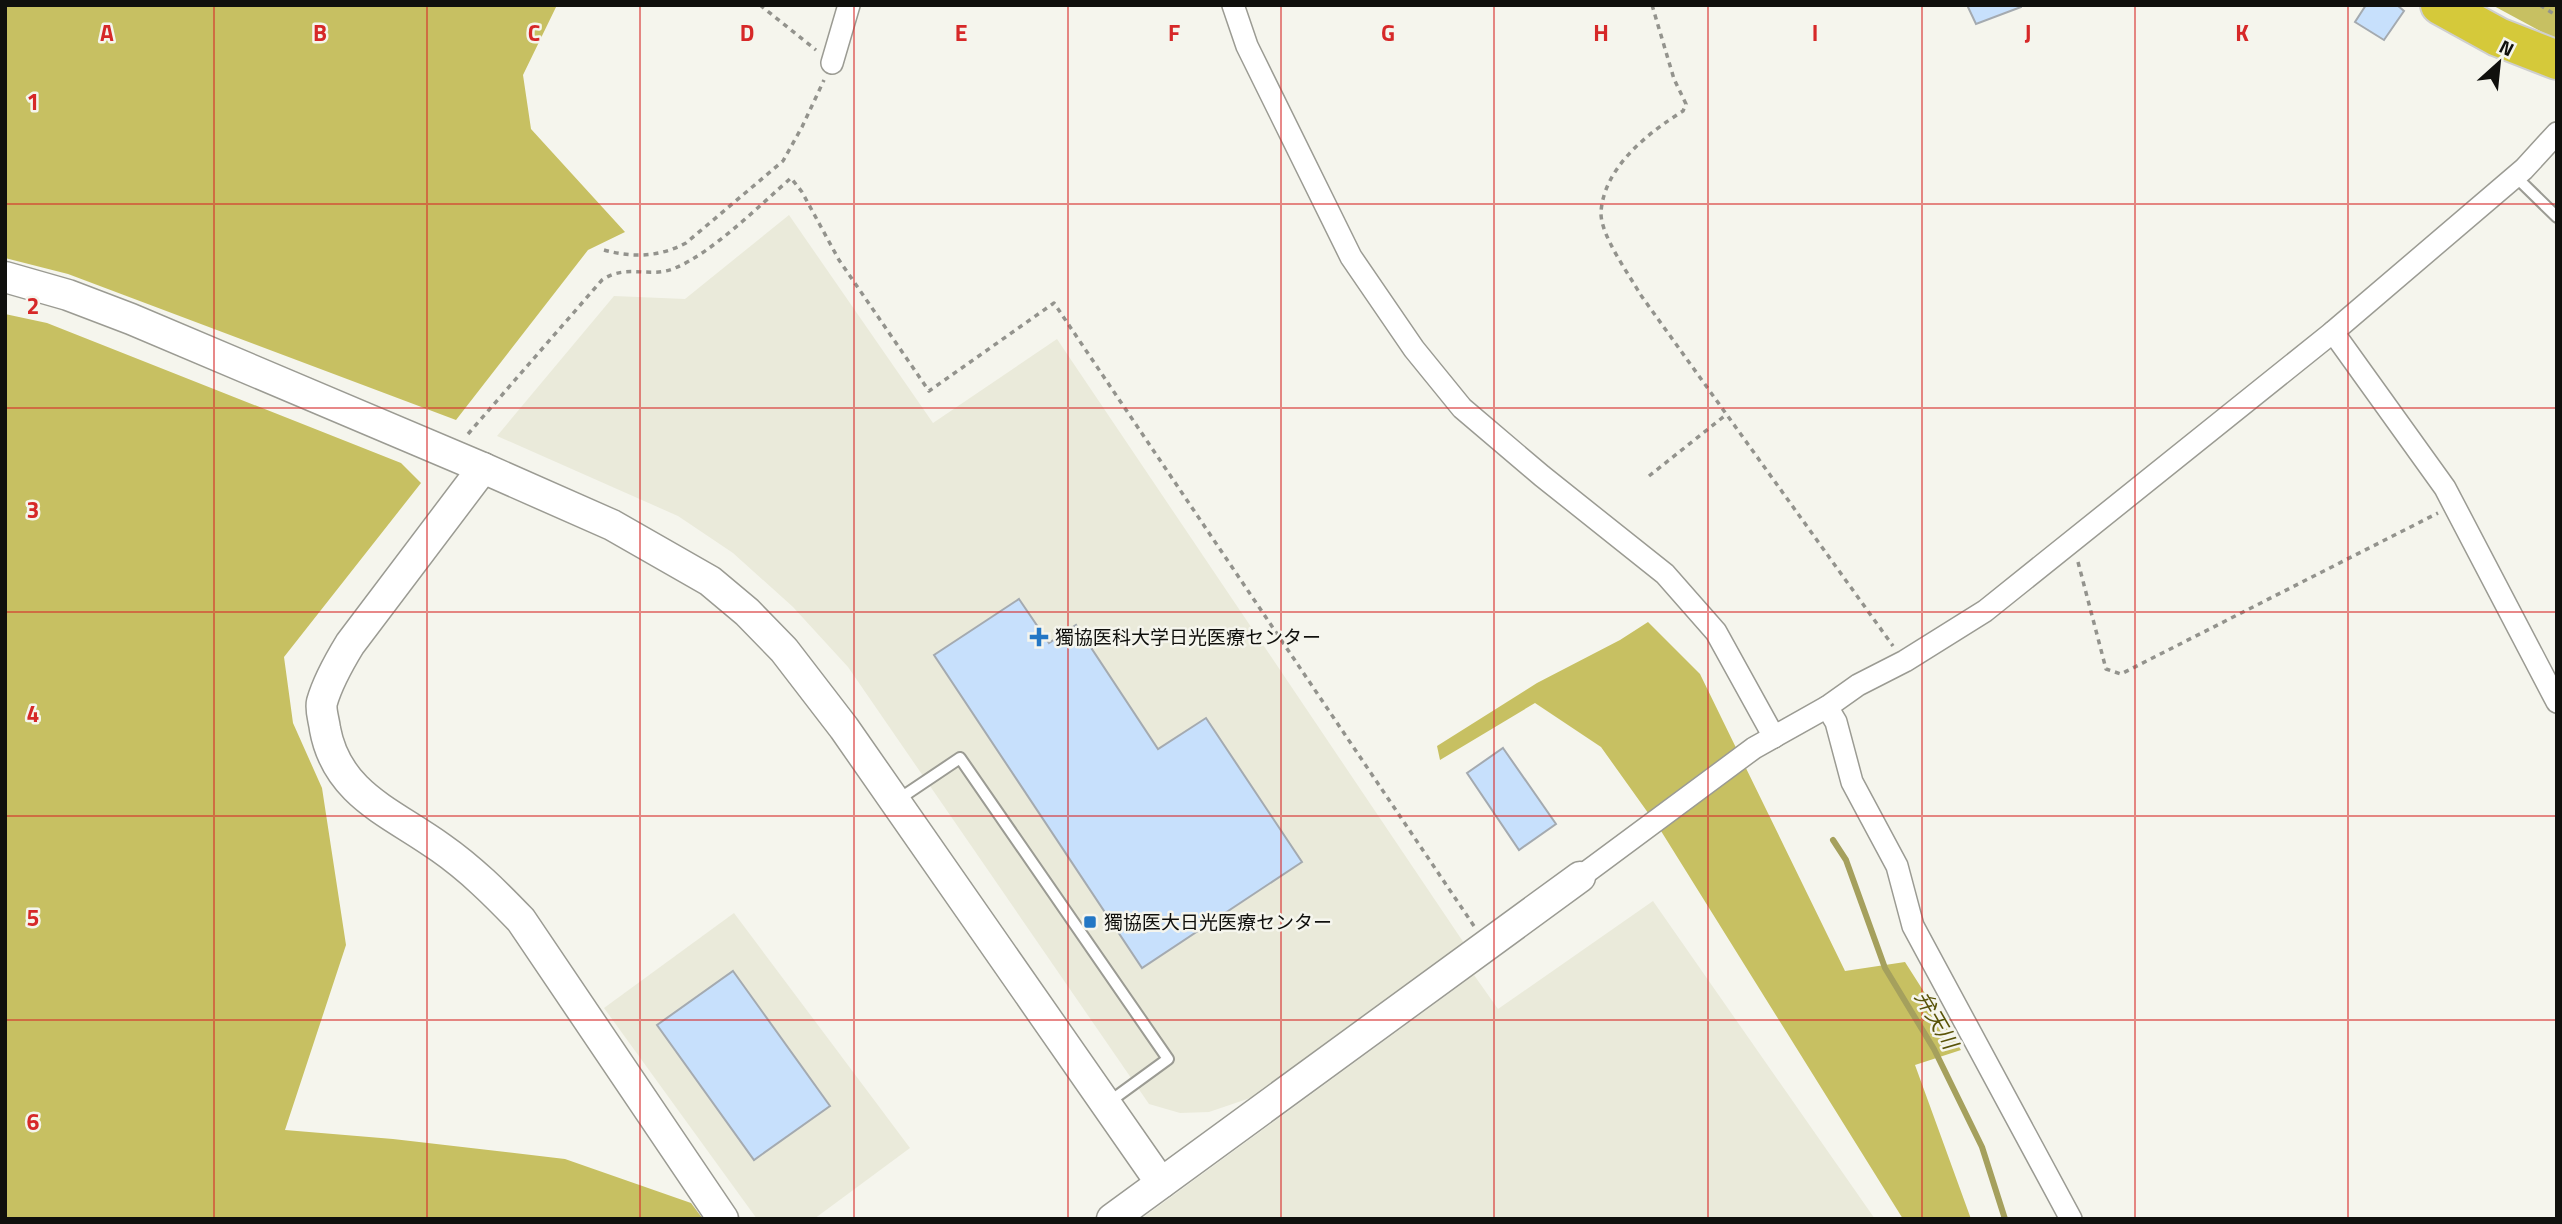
<svg xmlns="http://www.w3.org/2000/svg" width="2562" height="1224" font-family="'Titillium Web','Noto Sans JP',sans-serif">
	<style>
		.built { fill: #eaeada }
		.forest { fill: #c7c062 }
		.lines { fill: none; stroke-linecap: round; stroke-linejoin: round }
		.stream { stroke: #a5a05d; stroke-width: 6 }
		.building { fill: #c7e0fc; stroke: #a4aab0; stroke-width: 2 }
		.lane-casing { stroke: #9b9b93; stroke-width: 14 }
		.street-casing { stroke: #9b9b93; stroke-width: 24 }
		.secondary-casing { stroke: #9b9b93; stroke-width: 33 }
		.highway-casing { stroke: #cfcfcf; stroke-width: 42 }
		.path { stroke: #93938d; stroke-width: 3.5; stroke-dasharray: 5 5; stroke-linecap: butt }
		.lane { stroke: #fff; stroke-width: 10 }
		.street { stroke: #fff; stroke-width: 21 }
		.secondary { stroke: #fff; stroke-width: 30 }
		.highway { stroke: #d5c93a; stroke-width: 38 }
		.grid { fill: none; stroke: #d62828; stroke-width: 2; stroke-opacity: 0.55 }
		.poi-dot { fill: #2377c5; stroke: #f5f5ed; stroke-width: 2.5 }
		.labels { text-anchor: middle; stroke-width: 5; stroke-linejoin: round; paint-order: stroke }
		.poi-label { font-size: 19px; fill: #10100d; stroke: #f5f5ed; text-anchor: start }
		.water-label { font-size: 21px; font-style: italic; fill: #595308; stroke: #f5f5ed }
		.grid-label { font-size: 23px; text-anchor: middle; font-weight: bold; fill: #d62828; stroke: #f5f5ed; stroke-width: 5; stroke-linejoin: round; paint-order: stroke }
	</style>
	<rect width="100%" height="100%" fill="#f5f5ed"/>
	<!-- built -->
	<g class="built">
		<polygon points="789,215 933,423 1057,339 1466,946 1259,1095 1209,1112 1180,1113 1149,1104 848,667 793,607 733,553 678,516 497,436 614,296 685,299"/>
		<polygon points="1653,901 1875,1219 1141,1219 1474,975 1498,1009"/>
		<polygon points="734,913 910,1148 814,1219 757,1219 604,1008"/>
	</g>
	<!-- forest -->
	<g class="forest">
		<polygon points="5,5 557,5 523,75 531,129 625,232 588,250 456,420 68,274 5,258"/>
		<polygon points="2492,5 2557,5 2557,40 2553,38"/>
		<polygon points="5,314 47,323 401,463 421,483 284,657 293,723 322,788 346,945 285,1130 393,1139 565,1159 691,1203 703,1219 5,1219"/>
		<polygon points="1648,622 1700,674 1845,971 1905,962 1961,1050 1915,1065 1971,1219 1903,1219 1661,831 1601,747 1535,703 1440,760 1437,746 1537,683 1620,640"/>
	</g>
	<g class="lines">
		<!-- stream -->
		<polyline class="stream" points="1833,840 1846,860 1885,968 1934,1049 1982,1147 2005,1219"/>
	</g>
	<!-- building -->
	<g class="building">
		<polygon points="1967,5 2021,5 2021,7 1976,24"/>
		<polygon points="2366,5 2397,5 2404,11 2384,40 2355,22"/>
		<polygon points="1019,599 1049,643 1076,625 1158,749 1206,718 1302,862 1142,968 934,655"/>
		<polygon points="1503,748 1556,824 1519,850 1467,773"/>
		<polygon points="733,971 830,1106 754,1160 657,1025"/>
	</g>
	<g class="lines">
		<defs>
			<g id="lane">
				<polyline points="2516,177 2557,217"/>
				<polyline points="896,801 960,758 1168,1059 1109,1102"/>
			</g>
			<g id="street">
				<polyline points="1233,5 1247,46 1351,257 1414,349 1462,408 1542,476 1665,574 1716,632 1774,737"/>
				<polyline points="832,63 849,5"/>
				<polyline points="2333,332 2445,488 2557,702"/>
				<polyline points="1827,707 1836,722 1852,782 1897,866 1913,926 2071,1219"/>
				<polyline points="1580,877 1754,748 1827,707 1858,685 1905,661 1985,611 2333,332 2524,169 2557,133"/>
			</g>
			<g id="secondary">
				<polyline points="5,277 68,295 131,319 483,468 612,525 710,581 747,612 784,650 844,728 1161,1183"/>
				<path d="M 483,468 L 350,644 C 339,662 328,681 322,702 C 320,710 324,720 325,729 C 337,795 393,813 441,848 C 471,869 496,894 521,920 L 723,1219"/>
				<polyline points="1112,1219 1580,877"/>
			</g>
			<polyline id="highway" points="2440,5 2498,37 2557,60"/>
		</defs>
		<!-- lane casing -->
		<use href="#lane" class="lane-casing"/>
		<!-- street casing -->
		<use href="#street" class="street-casing"/>
		<!-- secondary casing -->
		<use href="#secondary" class="secondary-casing"/>
		<!-- highway casing -->
		<use href="#highway" class="highway-casing"/>
		<!-- path -->
		<g class="path">
			<polyline points="760,5 816,50"/>
			<path d="M 1652,5 L 1674,79 L 1686,104 L 1683,111 C 1648,133 1604,167 1601,212 C 1600,235 1629,274 1640,294 L 1893,646"/>
			<polyline points="2540,5 2557,16"/>
			<path d="M 604,250 C 632,258 660,257 686,243 L 783,161 L 802,127 L 824,80"/>
			<path d="M 468,434 L 602,280 C 627,263 650,279 675,268 C 712,253 760,205 791,178 L 802,192 L 839,260 L 929,391 L 1054,303 L 1474,926"/>
			<polyline points="1649,476 1727,414"/>
			<polyline points="2078,562 2106,669 2121,674 2438,513"/>
		</g>
		<!-- lane -->
		<use href="#lane" class="lane"/>
		<!-- street -->
		<use href="#street" class="street"/>
		<!-- secondary -->
		<use href="#secondary" class="secondary"/>
		<!-- highway -->
		<use href="#highway" class="highway"/>
	</g>
	<!-- grid -->
	<path class="grid" d="M 214,5 L 214,1219M 427,5 L 427,1219M 640,5 L 640,1219M 854,5 L 854,1219M 1068,5 L 1068,1219M 1281,5 L 1281,1219M 1494,5 L 1494,1219M 1708,5 L 1708,1219M 1922,5 L 1922,1219M 2135,5 L 2135,1219M 2348,5 L 2348,1219M 5,204 L 2557,204M 5,408 L 2557,408M 5,612 L 2557,612M 5,816 L 2557,816M 5,1020 L 2557,1020"/>
	<!-- markers -->
	<g class="poi-dot">
		<path d="M1035.5 626.5h7v7h7v7h-7v7h-7v-7h-7v-7h7z"/>
		<rect x="1083" y="915" width="14" height="14" rx="3.5"/>
	</g>
	<g class="labels">
		<!-- poi labels -->
		<g class="poi-label">
			<text x="1055" y="644">獨協医科大学日光医療センター</text>
			<text x="1104" y="929">獨協医大日光医療センター</text>
		</g>
		<!-- water labels -->
		<g class="water-label">
			<text transform="translate(1936 1020) rotate(60)" y="7">弁天川</text>
		</g>
	</g>
	<g class="grid-label">
		<text x="107" y="41">A</text>
		<text x="320" y="41">B</text>
		<text x="534" y="41">C</text>
		<text x="747" y="41">D</text>
		<text x="961" y="41">E</text>
		<text x="1174" y="41">F</text>
		<text x="1388" y="41">G</text>
		<text x="1601" y="41">H</text>
		<text x="1815" y="41">I</text>
		<text x="2028" y="41">J</text>
		<text x="2242" y="41">K</text>
		<text x="33" y="110">1</text>
		<text x="33" y="314">2</text>
		<text x="33" y="518">3</text>
		<text x="33" y="722">4</text>
		<text x="33" y="926">5</text>
		<text x="33" y="1130">6</text>
	</g>
	<!-- border -->
	<rect width="2562" height="1224" fill="none" stroke="#10100d" stroke-width="14"/>
	<!-- north arrow -->
	<g transform="translate(2499 63) rotate(27)" stroke="#f5f5ed" stroke-width="5" paint-order="stroke">
	<path d="M0-5L12 26L0 18L-12 26Z" fill="#10100d"/>
	<text y="-10" font-size="19" font-weight="bold" text-anchor="middle" fill="#10100d">N</text>
	</g>
</svg>
